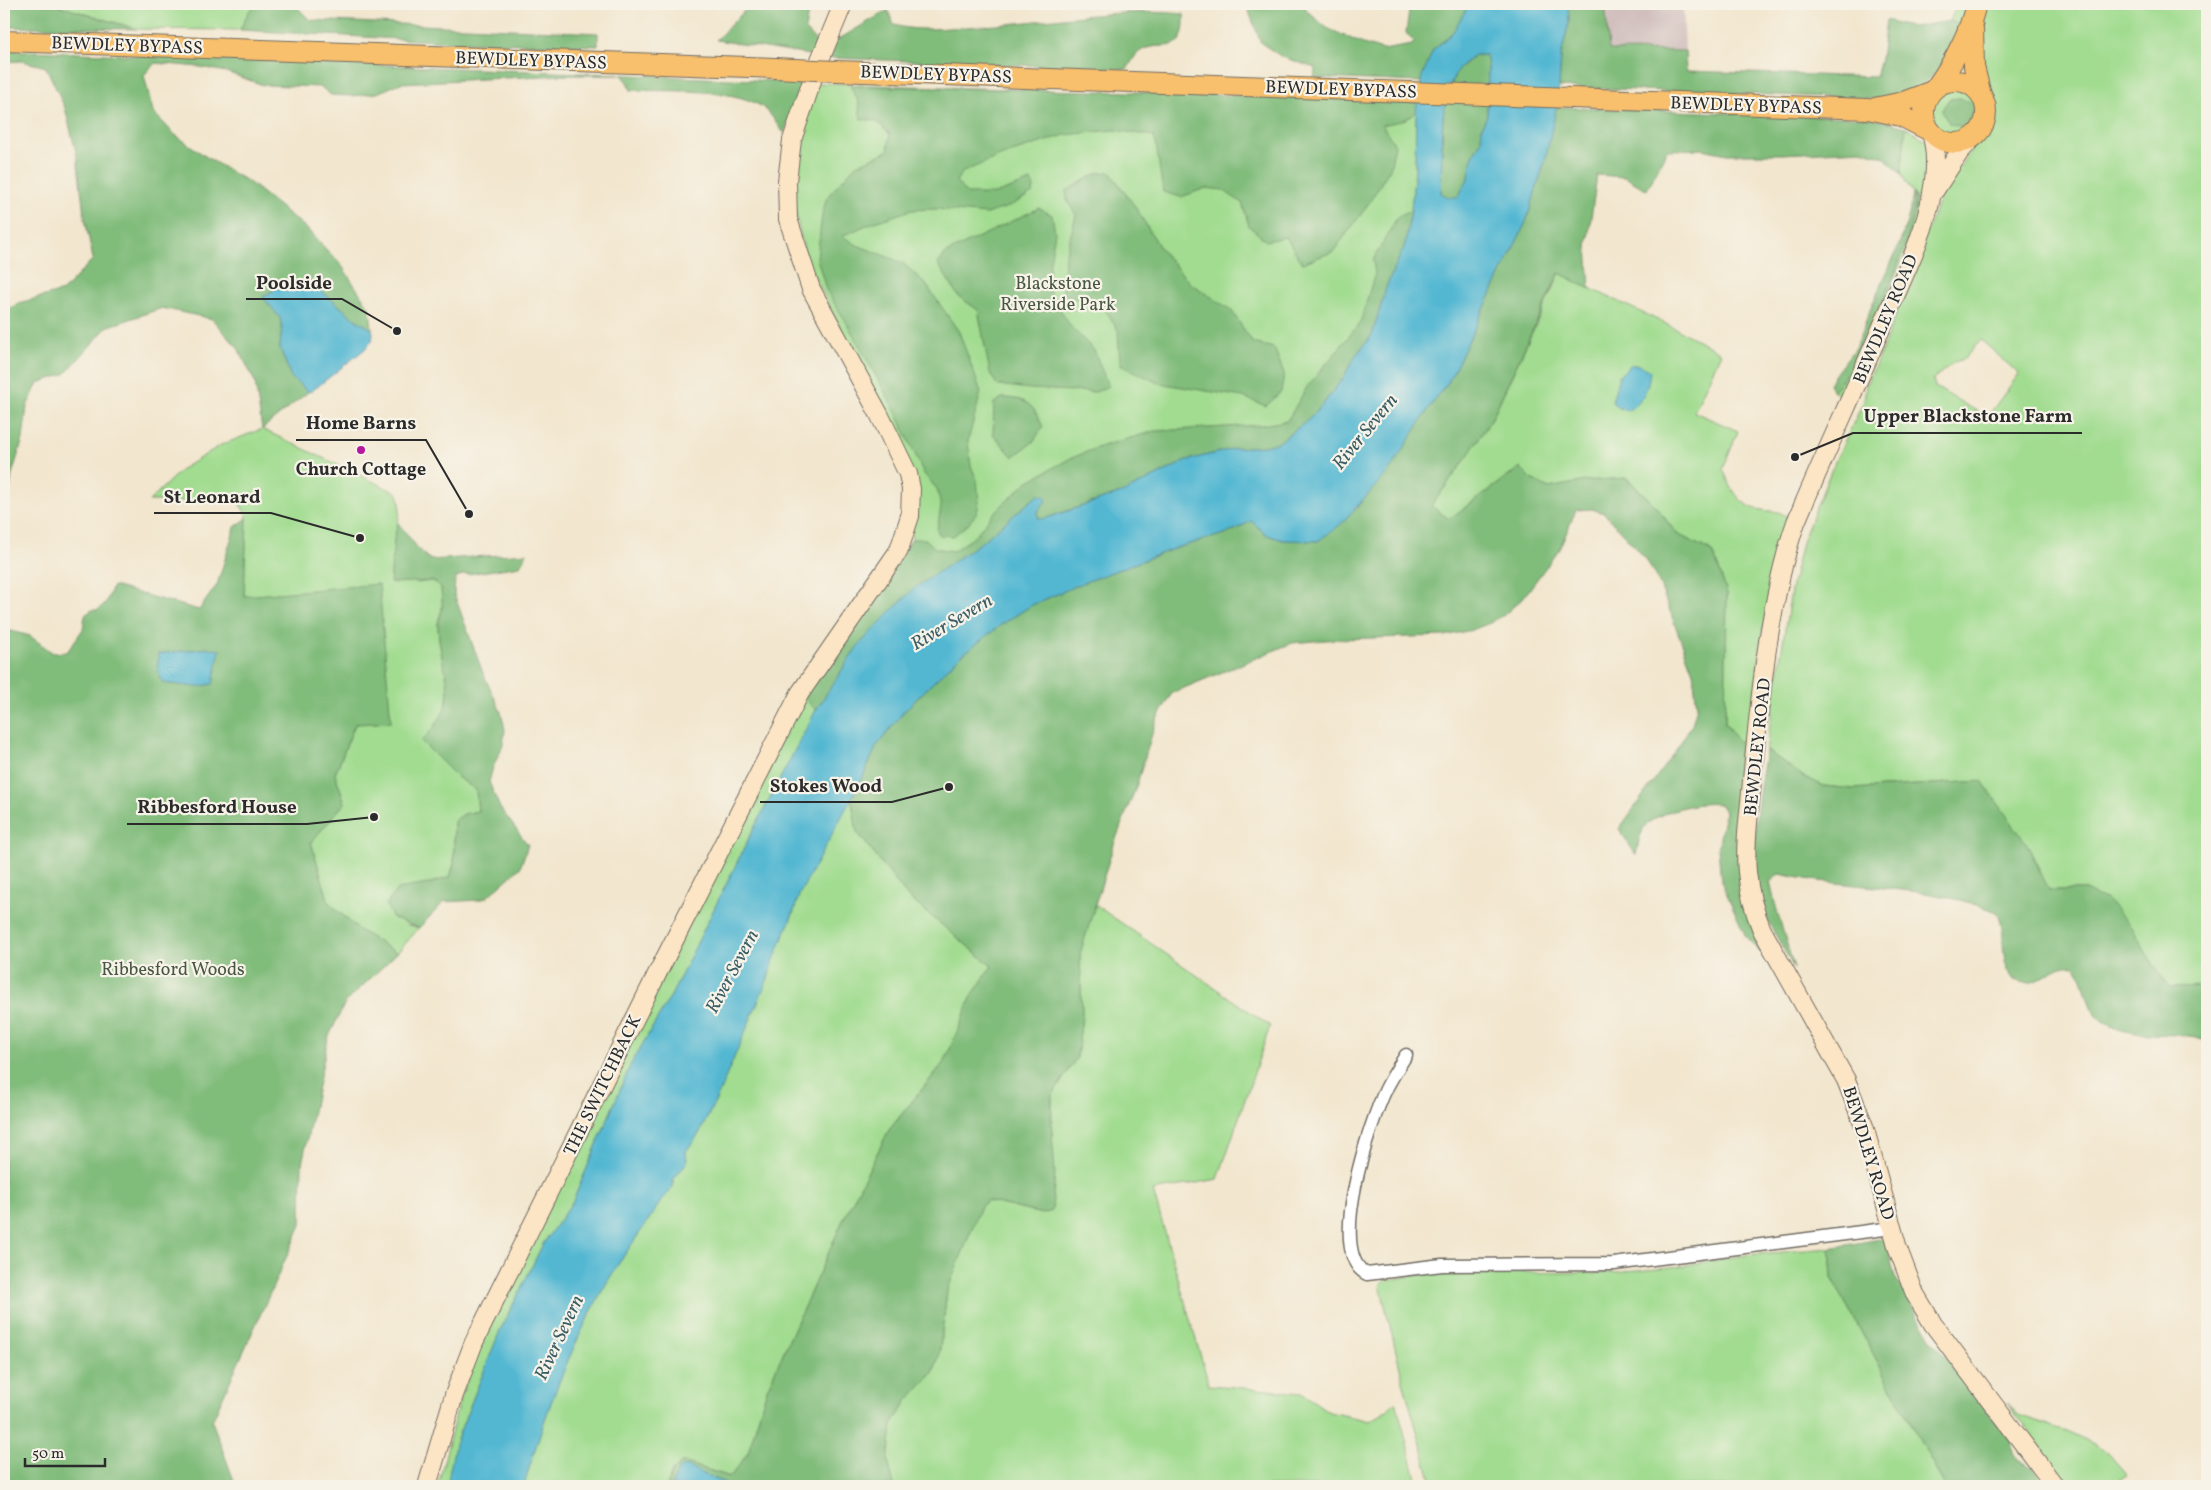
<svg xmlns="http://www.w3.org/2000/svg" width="2211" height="1490" font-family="Vollkorn,serif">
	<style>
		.industrial { fill: #d1bfbd }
		.green { fill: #a1dc90; stroke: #66845e; fill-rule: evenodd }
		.forest { fill: #80bc7a; stroke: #567452; fill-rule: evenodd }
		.water { fill: #53b7d2; stroke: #3f717e; fill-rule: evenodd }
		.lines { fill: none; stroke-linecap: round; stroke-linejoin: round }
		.minor-casing { stroke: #716c64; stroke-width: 15 }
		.secondary-casing { stroke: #716c64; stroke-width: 20 }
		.trunk-casing { stroke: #716c64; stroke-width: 22 }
		.minor { stroke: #fff; stroke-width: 12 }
		.secondary { stroke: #fce5c4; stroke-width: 18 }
		.trunk { stroke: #f8bf6c; stroke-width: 20 }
		.trunk-bridge-casing { stroke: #716c64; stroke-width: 22; stroke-linecap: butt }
		.trunk-bridge { stroke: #f8bf6c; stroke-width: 20 }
		.poi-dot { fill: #b5179e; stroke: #f7f3e8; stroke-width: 2 }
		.labels { text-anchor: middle; stroke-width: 4.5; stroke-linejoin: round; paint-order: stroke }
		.street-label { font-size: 18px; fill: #2b2b2b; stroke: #f7f3e8 }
		.park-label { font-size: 18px; fill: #485744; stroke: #f7f3e8 }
		.poi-label { font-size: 18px; font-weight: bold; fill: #2b2b2b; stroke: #f7f3e8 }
		.water-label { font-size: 19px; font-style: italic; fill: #395c65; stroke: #f7f3e8 }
		.leader { fill: none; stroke: #2b2b2b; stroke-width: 2 }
		.callout-dot { fill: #2b2b2b; stroke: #f7f3e8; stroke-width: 2 }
		.callout-label { font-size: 19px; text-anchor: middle; font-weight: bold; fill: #2b2b2b; stroke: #f7f3e8; stroke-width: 4.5; stroke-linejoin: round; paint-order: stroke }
	</style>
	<rect width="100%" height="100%" fill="#f7f3e8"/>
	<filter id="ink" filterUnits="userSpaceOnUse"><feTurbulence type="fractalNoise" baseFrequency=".02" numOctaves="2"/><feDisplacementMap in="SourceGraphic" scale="10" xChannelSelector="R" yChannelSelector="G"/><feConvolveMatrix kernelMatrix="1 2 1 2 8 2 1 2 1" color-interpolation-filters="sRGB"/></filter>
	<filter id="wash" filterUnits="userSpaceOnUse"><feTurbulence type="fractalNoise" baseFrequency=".0096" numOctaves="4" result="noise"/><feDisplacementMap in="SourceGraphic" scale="20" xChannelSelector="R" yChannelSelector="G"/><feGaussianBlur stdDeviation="1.12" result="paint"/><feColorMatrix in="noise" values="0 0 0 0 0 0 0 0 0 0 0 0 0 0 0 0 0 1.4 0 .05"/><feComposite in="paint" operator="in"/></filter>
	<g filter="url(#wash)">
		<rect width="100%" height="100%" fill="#f2e6ce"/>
		<!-- industrial -->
		<polygon class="industrial" points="1605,4 1683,4 1685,51 1609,50"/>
		<!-- green -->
		<g class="green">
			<polygon points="52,4 257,4 249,11 240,30 137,29"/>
			<polygon points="1957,4 1968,4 1963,26 1950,21"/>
			<path d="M 1984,4 L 2207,4 L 2207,987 L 2169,988 L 2151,961 L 2085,890 L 2049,890 L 1982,781 L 1852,789 L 1824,786 L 1804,777 L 1766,750 L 1792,585 L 1802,542 L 1836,459 L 1864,401 L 1866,385 L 1881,353 L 1940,197 L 1975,144 L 1982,135 L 1990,120 L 1991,109 L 1980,42 ZM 1981,340 L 2019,374 L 1987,417 L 1935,387 L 1933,379 L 1954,362 L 1964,359 Z"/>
			<polygon points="817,83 1419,102 1416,112 1415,169 1411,210 1405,245 1324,403 816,710 751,834 672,994 631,1064 573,1201 543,1244 499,1333 457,1439 448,1486 438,1486 458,1405 480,1345 798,704 878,590 912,539 906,455 807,262 793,203 798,142"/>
			<circle cx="1954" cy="112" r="24"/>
			<polygon points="1906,127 1927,141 1929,175 1914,232 1846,393 1839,395 1834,391 1852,365 1893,276 1915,216 1916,198 1901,174"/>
			<path d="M 1560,273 C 1613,301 1670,323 1721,353 L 1694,412 L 1738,431 L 1723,469 C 1731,488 1739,507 1762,510 C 1775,512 1777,510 1788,517 L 1763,627 L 1748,745 L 1738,741 L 1725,723 L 1727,593 L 1713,552 L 1677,534 L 1653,503 L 1627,478 L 1586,481 L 1549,488 L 1531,479 L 1520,468 L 1449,519 L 1431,506 L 1463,463 L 1492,418 Z"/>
			<path d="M 262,429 L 397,493 C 404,504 397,526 394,539 L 417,583 L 433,581 L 441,586 C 441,594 443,602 442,609 C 441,614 438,619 438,624 C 439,677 468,695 422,741 L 456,776 L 476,790 L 478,811 L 464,814 L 454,822 L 454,864 L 450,877 L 428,884 L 407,925 L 419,928 L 397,953 L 359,930 L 329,903 L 311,842 L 345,803 L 335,774 L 355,724 L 391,722 L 244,596 L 247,515 L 238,502 L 149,501 L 182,469 L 221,445 Z"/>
			<path d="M 851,795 L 857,832 L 908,897 L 992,966 L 972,996 L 945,1061 L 889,1130 L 844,1218 L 767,1389 L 748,1453 L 731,1477 L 683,1462 L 673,1470 L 667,1486 L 524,1486 C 543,1418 568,1353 602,1291 C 620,1259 643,1229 663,1198 L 673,1187 L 673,1180 L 687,1162 L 686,1151 L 699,1134 L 716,1100 L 768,978 L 774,958 L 793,914 L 799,895 Z"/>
			<polygon points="1094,904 1270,1026 1218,1179 1153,1191 1209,1385 1302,1393 1329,1412 1370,1421 1384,1413 1396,1401 1418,1486 894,1486 888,1462 892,1425 907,1401 933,1373 939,1356 947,1291 981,1206 987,1201 1042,1214 1052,1211 1052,1096 1077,1057 1082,1016 1080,954"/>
			<polygon points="1830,1248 1832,1278 1945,1486 1433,1486 1405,1389 1380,1285 1383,1281 1415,1275 1468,1272 1604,1273 1681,1266 1746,1255"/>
			<polygon points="2007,1403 2021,1416 2064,1430 2095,1444 2108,1453 2127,1475 2108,1486 2070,1486"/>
		</g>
		<!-- forest -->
		<g class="forest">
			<polygon points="4,4 52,4 137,29 4,27"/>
			<polygon points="257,4 294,4 310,20 598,33 598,46 451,42 240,30 249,11"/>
			<polygon points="751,4 810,4 805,29 816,41 815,56 716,40"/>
			<polygon points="1246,4 1305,4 1306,10 1327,28 1363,44 1383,50 1412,45 1414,42 1406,33 1410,4 1469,4 1453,32 1433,50 1421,82 1320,78 1319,82 1314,82 1315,68 1282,57 1261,43"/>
			<path d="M 1568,4 L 1605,4 L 1609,50 L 1685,51 L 1686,71 L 1876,77 L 1881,59 L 1886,20 L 1913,27 L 1950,21 L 1963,26 C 1953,45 1942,71 1924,83 C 1913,91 1897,94 1884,99 L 1559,87 L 1561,56 L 1569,22 Z"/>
			<path d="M 888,10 L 894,25 C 918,32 942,28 966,27 C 1038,24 1112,7 1184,14 C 1186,63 1158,36 1138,53 C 1134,56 1131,64 1127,69 L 830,58 L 834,42 Z"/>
			<path d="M 4,50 L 803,82 L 784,133 C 777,125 770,111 761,106 C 730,87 667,92 631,90 L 623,75 L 566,75 L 401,83 L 377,93 L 353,96 L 331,95 L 321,87 L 263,85 L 226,72 L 200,67 L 155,63 L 144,75 L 153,112 L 174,134 L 208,158 L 250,183 L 306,228 L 342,266 L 370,309 L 372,329 L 356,320 L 320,290 L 283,284 L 263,297 L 280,318 L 282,326 L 280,348 L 291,377 L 308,392 L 262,429 L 255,382 L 238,348 L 212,319 L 162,308 L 107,327 L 65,374 L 38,383 L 27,406 L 23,439 L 12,474 L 8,502 L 4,507 L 4,312 L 19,303 L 63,291 L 93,259 L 84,214 L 77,156 L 65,108 L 46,67 L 22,61 L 4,62 Z"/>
			<polygon points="1475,55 1486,55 1488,64 1487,115 1482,127 1481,141 1472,158 1469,177 1458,197 1448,198 1441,193 1443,113 1454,77 1459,68"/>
			<path d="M 850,86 L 1133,92 L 1419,102 C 1416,121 1398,121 1382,125 L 1395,145 L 1390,169 L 1365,209 L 1333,252 L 1302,263 L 1286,237 L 1266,241 L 1249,226 L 1242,203 L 1223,190 L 1206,188 L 1181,197 L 1163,192 L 1156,144 L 1153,136 L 1114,130 L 1065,135 L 1000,156 L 963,172 L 956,181 L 967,194 L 995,194 L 1031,181 L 1034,187 L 1033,193 L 1008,207 L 986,214 L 936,209 L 911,210 L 869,224 L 842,236 L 857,245 L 903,263 L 925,283 L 959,332 L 981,392 L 968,441 L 971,466 L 977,480 L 979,502 L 977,513 L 967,525 L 953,536 L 939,535 L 937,529 L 941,507 L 937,489 L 924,474 L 897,414 L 845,320 L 826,290 L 817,258 L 822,215 L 827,197 L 856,165 L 888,151 L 890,134 L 876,121 L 861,119 L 858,100 Z"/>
			<path d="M 1960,98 L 1973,104 C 1976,115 1971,121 1962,127 L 1949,123 L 1942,110 L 1949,99 Z"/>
			<path d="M 1556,107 L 1873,118 L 1906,127 L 1901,174 L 1884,157 L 1861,150 L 1782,154 L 1727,154 L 1702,149 L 1667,150 L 1647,190 L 1625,177 L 1597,175 L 1587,246 L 1590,289 L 1559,273 L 1492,418 L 1463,463 L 1431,506 L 1449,519 L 1520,468 L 1531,479 L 1549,488 L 1586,481 L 1626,478 L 1653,503 L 1677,534 L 1713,552 L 1727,593 L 1725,723 L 1738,741 L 1748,745 L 1740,880 L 1782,979 L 1765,957 L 1746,937 L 1721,881 L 1718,848 L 1725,812 L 1721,805 C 1703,799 1653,812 1643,829 C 1639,836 1638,847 1636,855 L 1619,829 L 1678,747 L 1692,724 L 1697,707 L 1693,672 L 1660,585 L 1646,559 L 1604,513 L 1592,509 L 1576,510 L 1560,548 L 1523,598 L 1504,615 L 1490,623 L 1472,630 L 1444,636 L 1337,639 L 1292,643 L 1172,693 L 1156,721 L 1136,787 L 1114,844 L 1080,954 L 1082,1016 L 1077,1057 L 1052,1096 L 1051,1121 L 1055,1172 L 1052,1211 L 1042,1214 L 987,1201 L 981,1206 L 947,1291 L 939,1356 L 933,1373 L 907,1401 L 892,1425 L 888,1462 L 894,1486 L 732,1486 L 683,1466 L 679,1469 L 671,1486 L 667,1486 L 673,1470 L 683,1462 L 730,1477 L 748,1453 L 767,1389 L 844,1218 L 889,1130 L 945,1061 L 972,996 L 992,966 L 908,897 L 857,832 L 851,795 L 862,779 L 876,747 L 905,710 L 958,658 L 1002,624 L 1032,605 L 1080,584 L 1176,548 L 1231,532 L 1251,521 L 1267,535 L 1283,540 L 1318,541 L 1356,509 L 1449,381 L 1526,222 L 1545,161 Z"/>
			<polygon points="1110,172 1134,205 1162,251 1190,283 1231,310 1253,343 1274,348 1284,373 1281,392 1266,406 1243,397 1158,383 1120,364 1118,330 1105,309 1063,294 1065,257 1076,215 1067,200 1066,191 1097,173"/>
			<path d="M 1913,193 C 1925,214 1872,327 1859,352 C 1852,366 1843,378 1834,391 L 1829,384 C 1837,368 1852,356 1859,340 C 1863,332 1865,323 1868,315 C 1884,275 1908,236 1913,193 Z"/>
			<polygon points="1039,208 1052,215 1055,232 1050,262 1048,289 1071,327 1094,350 1108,386 1096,392 1030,389 997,385 990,373 978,310 958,296 938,264 946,253"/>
			<polygon points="1411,210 1405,245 1387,285 1372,335 1356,355 1344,377 1324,403 1307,421 1279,442 1265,446 1236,448 1188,460 1124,492 1043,519 1038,518 1038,495 857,647 816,710 803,697 889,577 912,539 926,539 935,548 953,551 973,538 993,514 1027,482 1069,459 1099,447 1155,431 1261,425 1287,421 1307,387 1360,323 1375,273 1373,260 1398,216"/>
			<path d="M 1002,398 C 1027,398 1033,404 1043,427 L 1033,442 L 1013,457 L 993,434 L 994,403 Z"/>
			<path d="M 247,518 L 244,596 L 379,584 L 391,722 L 355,724 L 335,774 L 345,803 L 311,842 L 329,903 L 359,930 L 397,953 L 345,1003 L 328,1038 L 302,1164 L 301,1225 L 212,1421 L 236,1486 L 4,1486 L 4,629 L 30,636 L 53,653 L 67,652 L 83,629 L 85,615 L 92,610 L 98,610 L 106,602 L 113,586 L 199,610 L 217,585 L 235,527 ZM 208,648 L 173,684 L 163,683 L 158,654 Z"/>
			<path d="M 398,523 C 408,534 419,553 431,560 L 527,553 L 520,566 L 462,575 L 455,578 L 454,594 L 483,673 L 501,712 L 505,730 L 503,745 L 493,767 L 489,782 L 500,808 L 528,845 L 520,868 L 487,897 L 479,900 L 444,902 L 419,928 L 393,918 L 386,905 L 397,889 L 428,884 L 450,877 L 454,864 L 454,821 L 464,814 L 478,811 L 476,790 L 456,776 L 421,741 C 468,696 439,676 438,624 C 438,619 441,614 442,609 C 443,602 441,594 441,587 L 433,581 L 390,583 L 394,539 Z"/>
			<path d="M 1766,750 L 1804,777 L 1824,786 L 1852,789 L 1982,781 L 2027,844 L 2049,890 L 2085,890 L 2107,900 L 2131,926 L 2151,961 L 2169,988 L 2207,987 L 2207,1040 C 2201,1039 2195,1036 2188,1036 C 2159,1032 2119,1040 2096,1015 C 2084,1000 2087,979 2075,966 C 2055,963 2044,982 2026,983 C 2022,983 2017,981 2014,980 C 1996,955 2009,936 1997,912 C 1928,884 1851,890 1779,874 L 1770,882 C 1776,911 1786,939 1794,969 C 1784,948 1768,925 1761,903 C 1746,862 1759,793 1766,750 Z"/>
			<path d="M 1885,1238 L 1895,1277 L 1933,1341 L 2011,1441 C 2010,1460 2019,1458 2031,1467 C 2037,1471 2042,1480 2046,1486 L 1945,1486 L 1832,1278 L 1830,1248 Z"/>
		</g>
		<!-- water -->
		<g class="water">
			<path d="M 1469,4 L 1568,4 L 1569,22 L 1561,56 L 1558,100 L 1545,161 L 1526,222 L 1449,381 L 1435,399 L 1390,470 L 1340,525 L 1318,541 L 1283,540 L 1267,535 L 1251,521 L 1231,532 L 1176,548 L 1080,584 L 1032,605 L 1002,624 L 958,658 L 905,710 L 876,747 L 862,779 L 799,895 C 791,923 776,949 768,978 L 716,1100 L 699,1134 L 686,1151 L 687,1162 L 673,1180 L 673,1187 L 663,1198 C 643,1229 620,1259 602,1291 C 568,1353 543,1418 524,1486 L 447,1486 L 455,1444 L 499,1333 L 543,1244 L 573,1201 L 631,1064 L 672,994 L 751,834 L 816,710 L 857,647 L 891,611 L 915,588 L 983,541 L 1038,495 L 1044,496 L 1047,499 L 1038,511 L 1038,518 L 1044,519 L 1124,492 L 1188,460 L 1236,448 L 1265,446 L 1279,442 L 1307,421 L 1324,403 L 1344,377 L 1356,355 L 1372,335 L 1387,285 L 1405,245 L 1411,210 L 1415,169 L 1416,111 L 1422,76 L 1433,50 L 1453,32 ZM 1475,55 L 1486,55 L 1488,65 L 1487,115 L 1482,127 L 1481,141 L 1472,158 L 1469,177 L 1458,197 L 1448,197 L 1441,193 C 1443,156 1436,102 1458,70 C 1462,64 1469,59 1475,55 Z"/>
			<polygon points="283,284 320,290 356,320 372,329 373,333 372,341 365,349 312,391 308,392 291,377 280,348 282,326 280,318 263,297"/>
			<path d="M 1630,365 L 1639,365 L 1650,371 C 1648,390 1643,401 1627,411 L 1619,408 L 1612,402 L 1619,376 Z"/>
			<polygon points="208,648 220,650 213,684 196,687 163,683 158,672 158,654"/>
			<polygon points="683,1466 688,1467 732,1486 671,1486 679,1469"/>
		</g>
	</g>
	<g filter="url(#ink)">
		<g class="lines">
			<defs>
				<path id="minor" d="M 1406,1055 C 1399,1066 1392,1077 1386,1089 C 1371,1120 1325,1254 1367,1274 L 1442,1265 L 1614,1264 L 1892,1228"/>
				<g id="secondary">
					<path d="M 1931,133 C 1937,153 1936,172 1932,193 C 1925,233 1905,273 1889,310 C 1859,381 1826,451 1796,522 C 1769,600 1760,698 1752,780 C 1750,810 1744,842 1747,872 C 1749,893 1754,911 1762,930 L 1846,1080 L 1864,1126 L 1898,1249 L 1915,1294 L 1933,1324 L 2055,1486"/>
					<polyline points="1935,190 1959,153 1973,137"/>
					<polyline points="427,1486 454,1395 474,1342 657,974 800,693 899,550 910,516 911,489 908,474 879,414 811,289 788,219 787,181 792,140 815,72 843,4"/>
				</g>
				<g id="trunk">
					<polyline points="1973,28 1974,67 1981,95"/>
					<polyline points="4,41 775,68"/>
					<polyline points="836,71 1868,109 1901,116 1930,131"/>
					<circle cx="1955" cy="112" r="31"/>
					<path d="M 1936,87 C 1954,62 1969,34 1976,4"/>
					<polyline points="1875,108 1903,102 1932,91"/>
				</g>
			</defs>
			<!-- minor casing -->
			<use href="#minor" class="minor-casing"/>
			<!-- secondary casing -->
			<use href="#secondary" class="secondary-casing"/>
			<!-- trunk casing -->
			<use href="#trunk" class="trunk-casing"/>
			<!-- minor -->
			<use href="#minor" class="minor"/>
			<!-- secondary -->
			<use href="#secondary" class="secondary"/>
			<!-- trunk -->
			<use href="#trunk" class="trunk"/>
			<defs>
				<polyline id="trunk-bridge" points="775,68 836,71"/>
			</defs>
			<!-- trunk-bridge casing -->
			<use href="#trunk-bridge" class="trunk-bridge-casing"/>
			<!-- trunk-bridge -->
			<use href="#trunk-bridge" class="trunk-bridge"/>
		</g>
	</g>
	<!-- markers -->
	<circle class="poi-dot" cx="361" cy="450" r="5"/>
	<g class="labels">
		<!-- street labels -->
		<g class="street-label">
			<text transform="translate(127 45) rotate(2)" y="6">BEWDLEY BYPASS</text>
			<text transform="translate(531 60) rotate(2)" y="6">BEWDLEY BYPASS</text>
			<text transform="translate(936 74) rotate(2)" y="6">BEWDLEY BYPASS</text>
			<text transform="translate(1341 89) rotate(2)" y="6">BEWDLEY BYPASS</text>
			<text transform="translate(1746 105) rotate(2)" y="6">BEWDLEY BYPASS</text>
			<text transform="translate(1885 319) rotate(-67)" y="6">BEWDLEY ROAD</text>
			<text transform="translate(1757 747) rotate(-84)" y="6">BEWDLEY ROAD</text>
			<text transform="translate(602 1085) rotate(-64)" y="6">THE SWITCHBACK</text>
			<text transform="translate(1869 1153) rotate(73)" y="6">BEWDLEY ROAD</text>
		</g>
		<!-- park labels -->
		<g class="park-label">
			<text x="1058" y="289">Blackstone<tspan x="1058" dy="21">Riverside Park</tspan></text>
			<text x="173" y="975">Ribbesford Woods</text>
		</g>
		<!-- poi labels -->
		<g class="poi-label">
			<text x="361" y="475">Church Cottage</text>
		</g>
		<!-- water labels -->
		<g class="water-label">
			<text transform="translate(1364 431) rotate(-51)" y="7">River Severn</text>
			<text transform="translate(951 621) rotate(-31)" y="7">River Severn</text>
			<text transform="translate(731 971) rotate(-62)" y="7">River Severn</text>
			<text transform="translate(558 1337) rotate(-65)" y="7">River Severn</text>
		</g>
	</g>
	<!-- callouts -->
	<path class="leader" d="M397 331L342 299H246M1795 457L1853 433H2082M469 514L426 440H296M360 538L271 513H154M949 787L892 802H760M374 817L307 824H127"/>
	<g class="callout-dot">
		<circle cx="397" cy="331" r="5"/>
		<circle cx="1795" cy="457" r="5"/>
		<circle cx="469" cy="514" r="5"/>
		<circle cx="360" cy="538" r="5"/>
		<circle cx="949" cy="787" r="5"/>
		<circle cx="374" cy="817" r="5"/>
	</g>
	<g class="callout-label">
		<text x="294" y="289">Poolside</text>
		<text x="1968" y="422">Upper Blackstone Farm</text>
		<text x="361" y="429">Home Barns</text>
		<text x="212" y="503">St Leonard</text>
		<text x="826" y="792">Stokes Wood</text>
		<text x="217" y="813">Ribbesford House</text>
	</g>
	<!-- margin -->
	<rect width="2211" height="1490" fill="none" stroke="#f7f3e8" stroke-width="20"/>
	<!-- scale -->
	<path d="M25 1458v8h80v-8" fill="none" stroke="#2b2b2b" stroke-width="2.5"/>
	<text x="32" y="1458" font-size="15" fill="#2b2b2b" stroke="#f7f3e8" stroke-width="4" paint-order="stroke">50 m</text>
</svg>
